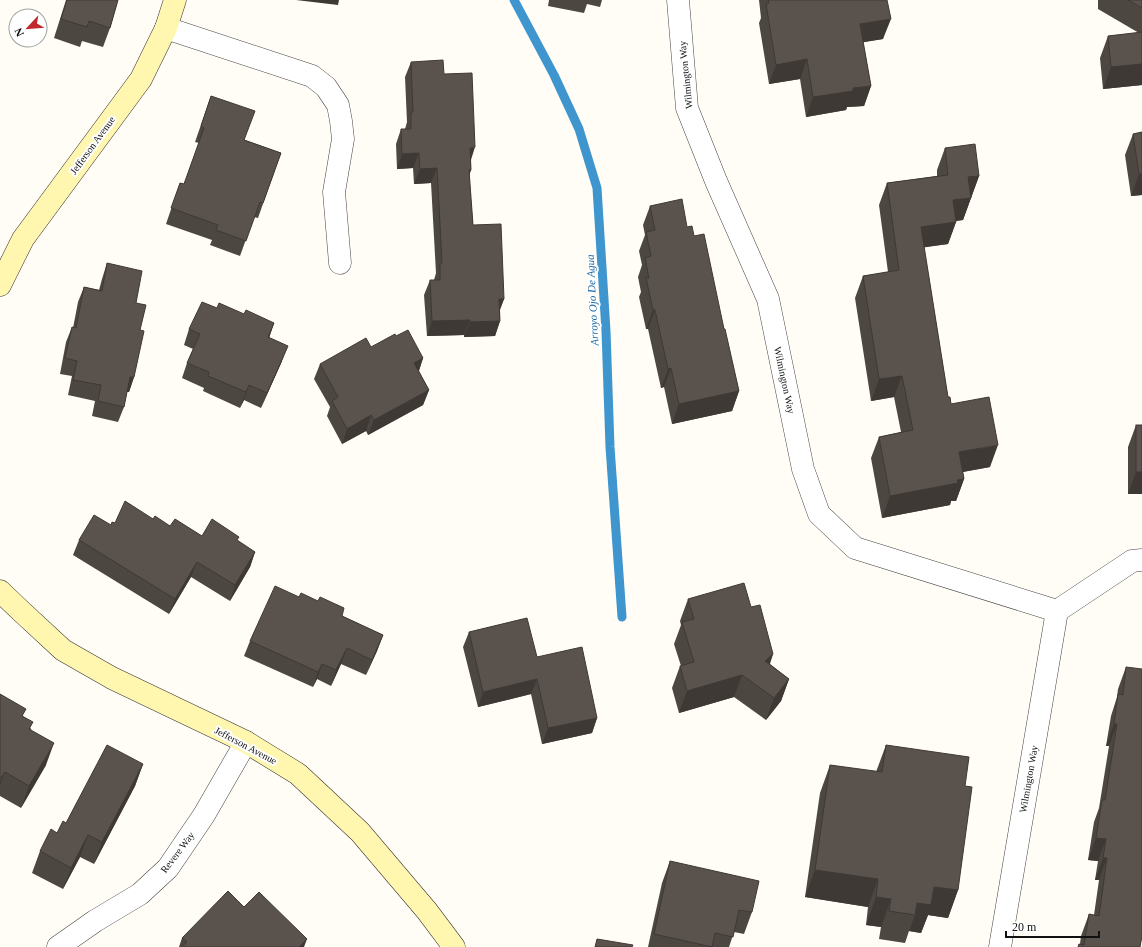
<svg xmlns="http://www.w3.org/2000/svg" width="1142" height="947" font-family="'Times New Roman',serif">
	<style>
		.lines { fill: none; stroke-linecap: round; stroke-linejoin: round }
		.stream { stroke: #3f96cf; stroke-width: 9 }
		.street-casing { stroke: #444; stroke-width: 23 }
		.secondary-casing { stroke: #333; stroke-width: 23 }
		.street { stroke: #fff; stroke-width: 22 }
		.secondary { stroke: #fff6b0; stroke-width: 22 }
		.wall { fill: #4d4742 }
		.shaded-wall { fill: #3f3936 }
		.building { fill: #5a524d; stroke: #3f3936 }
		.labels { text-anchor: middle; stroke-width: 4; stroke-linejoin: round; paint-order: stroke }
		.street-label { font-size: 10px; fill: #111; stroke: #fff }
		.water-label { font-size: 11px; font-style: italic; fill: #1768a6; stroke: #fff }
	</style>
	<rect width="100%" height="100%" fill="#fffdf5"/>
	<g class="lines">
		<!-- stream -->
		<polyline class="stream" points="514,0 554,75 579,129 597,188 606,331 610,447 622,617"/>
		<defs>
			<g id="street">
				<polyline points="678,0 687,108 716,181 768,299 803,469 819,514 855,548 1057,611"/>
				<polyline points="166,28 312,76 326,87 338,105 341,121 343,139 334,192 340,263"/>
				<polyline points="58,947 95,921 140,894 168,868 204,815 246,742"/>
				<polyline points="1000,947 1057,611 1132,561 1142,560"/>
			</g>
			<g id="secondary">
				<polyline points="0,285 23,239 141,79 166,28 175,0"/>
				<polyline points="0,591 22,612 63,650 112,678 246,742 298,774 360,832 427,911 454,947"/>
			</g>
		</defs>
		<!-- street casing -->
		<use href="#street" class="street-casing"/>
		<!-- secondary casing -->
		<use href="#secondary" class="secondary-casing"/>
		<!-- street -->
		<use href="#street" class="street"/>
		<!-- secondary -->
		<use href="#secondary" class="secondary"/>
	</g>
	<!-- wall -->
	<g class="wall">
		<polygon points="66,0 118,0 110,28 103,47 82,41 80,47 54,38"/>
		<polygon points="549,0 602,0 600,7 587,4 584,13 548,6"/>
		<polygon points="759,0 887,0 883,39 863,42 871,86 864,106 847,107 846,110 806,117 800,79 769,84 759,23 761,18"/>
		<polygon points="1098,0 1142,0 1142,85 1103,89 1100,58 1108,36 1139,33 1098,9"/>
		<polygon points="411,62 444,74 471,160 471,170 469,175 473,225 504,299 500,310 500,321 495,336 464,337 464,335 427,336 424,295 430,280 434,280 436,273 431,183 414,184 413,168 397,169 396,144 401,129 405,129 407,122 405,77"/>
		<polygon points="211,96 245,140 281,153 258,218 254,217 240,256 210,245 212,240 166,224 180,183 184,184 199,143 195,142"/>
		<polygon points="1142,132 1142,195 1131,196 1125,155 1133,134"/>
		<polygon points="945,148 979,176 963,220 956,221 956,222 948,244 924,247 948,397 951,404 990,467 963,472 964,479 956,501 951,501 950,505 882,518 871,458 879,437 901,432 894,397 871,401 855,298 863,276 888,272 879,205 887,183 937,176 937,170"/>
		<polygon points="650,206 687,227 694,236 724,329 739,391 732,411 672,424 664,387 661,388 648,329 646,329 639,297 641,292 638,277 642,265 639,251 645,235 643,225"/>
		<polygon points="107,263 136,303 140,330 134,377 129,392 127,392 124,407 118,422 92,416 95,401 68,395 72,376 60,374 66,342 72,327 73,328 78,302 84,287 99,290 102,279"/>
		<polygon points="217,308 244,314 274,323 269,338 282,361 261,408 244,400 240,408 203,391 204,388 182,378 187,363 193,349 184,345 189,329"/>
		<polygon points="396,336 423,358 419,371 429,390 423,405 368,435 366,431 342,444 327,416 330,407 314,379 320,364 371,347"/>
		<polygon points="1136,425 1142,425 1142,494 1128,494 1128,447"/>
		<polygon points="153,519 170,526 202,536 238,541 255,552 250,567 230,601 191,577 169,614 73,555 79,540 111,525 115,523"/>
		<polygon points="688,599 751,607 773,654 770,664 789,679 781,701 766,720 734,697 679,713 672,688 680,666 681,666 674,644 681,625 680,621"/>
		<polygon points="342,616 383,635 377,651 366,675 341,664 331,686 317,679 313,687 244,656 250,641"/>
		<polygon points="469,632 537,657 597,718 592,733 542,744 531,694 478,707 463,647"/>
		<polygon points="1126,667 1140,947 1078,947 1079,944 1080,944 1081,936 1089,914 1094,915 1099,880 1095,880 1098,861 1088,860 1094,822 1099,808 1109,746 1106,746 1111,716 1117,697 1118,689"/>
		<polygon points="0,694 23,716 31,729 46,765 21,808 0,796"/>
		<polygon points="886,745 965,786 958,890 948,918 928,915 921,933 909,931 905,943 879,939 881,927 866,925 868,907 805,897 820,793 830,765 876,772"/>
		<polygon points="143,764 135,786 94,864 80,857 63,889 32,873 40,851 66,823"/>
		<polygon points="670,861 752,912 744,934 734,932 729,947 648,947 662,883"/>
		<polygon points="244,907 304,947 179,947 182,938"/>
	</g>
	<!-- shaded-wall -->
	<g class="shaded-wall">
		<polygon points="296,0 339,0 338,5"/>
		<polygon points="891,19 883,39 853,44 860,24"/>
		<polygon points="807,59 800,79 769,84 776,65"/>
		<polygon points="1142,64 1142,85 1103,89 1111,67"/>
		<polygon points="871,86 864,106 847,107 846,110 806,117 813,97 853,88"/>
		<polygon points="475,147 470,163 470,148"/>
		<polygon points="419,153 413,168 397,169 402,154"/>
		<polygon points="437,168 431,183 414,184 420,169"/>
		<polygon points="469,170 471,170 466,185"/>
		<polygon points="1139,174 1142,174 1142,195 1131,196"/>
		<polygon points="979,176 971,198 968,177"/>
		<polygon points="971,198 963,220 945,222 953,200"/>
		<polygon points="956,222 948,244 913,249 921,227"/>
		<polygon points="499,299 504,299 498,314"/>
		<polygon points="653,310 655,310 648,329 646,329"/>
		<polygon points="470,320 464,335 427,336 432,321"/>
		<polygon points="500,321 495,336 464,337 470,322"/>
		<polygon points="274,323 269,338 268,337"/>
		<polygon points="288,346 282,361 261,408 267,393"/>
		<polygon points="423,358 418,373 414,363"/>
		<polygon points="671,368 664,387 661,388 668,369"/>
		<polygon points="902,376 894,397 871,401 879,379"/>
		<polygon points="130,377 134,377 129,392 125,392"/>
		<polygon points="249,385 244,400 240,408 246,392"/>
		<polygon points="429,390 423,405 368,435 374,420"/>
		<polygon points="739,391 732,411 672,424 679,404"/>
		<polygon points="371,415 366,431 342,444 347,429"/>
		<polygon points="998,445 990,467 951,474 959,452"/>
		<polygon points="1136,472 1142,472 1142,494 1128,494"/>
		<polygon points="964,479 956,501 951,501 950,505 882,518 890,496 957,480"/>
		<polygon points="255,552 250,567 230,601 235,585"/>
		<polygon points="197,562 191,577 169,614 175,599"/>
		<polygon points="383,635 377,651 366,675 372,660"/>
		<polygon points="347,648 341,664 331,686 336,670"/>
		<polygon points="773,654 765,675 765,661"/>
		<polygon points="322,664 317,679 313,687 318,672"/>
		<polygon points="742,675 734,697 679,713 687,691"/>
		<polygon points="537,679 531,694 478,707 483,692"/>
		<polygon points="789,679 781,701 766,720 774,698"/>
		<polygon points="597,718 592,733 542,744 548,728"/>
		<polygon points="1114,724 1117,724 1109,746 1106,746"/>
		<polygon points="54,743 46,765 21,808 29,786"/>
		<polygon points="143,764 135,786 94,864 102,842"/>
		<polygon points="5,772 0,785 0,782"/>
		<polygon points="88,835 80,857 63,889 71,868"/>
		<polygon points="1096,838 1106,839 1098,861 1088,860"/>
		<polygon points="1103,858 1107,858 1099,880 1095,880"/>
		<polygon points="815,870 878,879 868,907 805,897"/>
		<polygon points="934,887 958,890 948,918 928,915 921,933 909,931 915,915 917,903"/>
		<polygon points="876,897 891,899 881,927 866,925"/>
		<polygon points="307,939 304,947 299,947"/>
	</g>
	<!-- building -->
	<g class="building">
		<polygon points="67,0 118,0 110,28 89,21 87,27 61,19"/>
		<polygon points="768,0 887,0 891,19 860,24 871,86 853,88 853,91 813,97 807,59 776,65 766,4 769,3"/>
		<polygon points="1128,0 1142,0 1142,8"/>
		<polygon points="1142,32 1142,64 1111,67 1108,36"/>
		<polygon points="443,60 444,74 472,73 475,147 470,148 471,170 469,170 473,225 501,224 504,299 499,299 500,321 470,322 470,320 432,321 430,280 440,280 440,263 442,263 437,168 420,169 419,153 402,154 401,129 411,129 411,112 413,112 411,62"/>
		<polygon points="211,96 255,111 244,140 281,153 263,203 260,202 246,241 216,230 218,225 171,208 180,183 184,184 204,128 201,126"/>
		<polygon points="1142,132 1142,174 1139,174 1133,134"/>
		<polygon points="975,144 979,176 968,177 971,198 953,200 956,222 921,227 948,397 950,397 951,404 989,397 998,445 959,452 964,479 957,480 958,483 890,496 879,437 913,430 902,376 879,379 863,276 899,270 887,183 948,175 945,148"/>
		<polygon points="682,199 687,227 692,226 694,236 704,234 724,329 725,329 739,391 679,404 671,368 668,369 655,310 653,310 646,278 649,278 645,258 651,256 646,232 655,230 650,206"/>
		<polygon points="107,263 142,271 136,303 146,305 140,330 144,331 134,377 130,377 124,407 98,401 101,385 73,380 77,361 65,358 72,327 76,328 84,287 102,291"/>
		<polygon points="202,302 217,308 219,303 244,314 246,310 274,323 268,337 288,346 267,393 249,385 246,392 208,376 209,372 187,363 200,334 189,329"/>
		<polygon points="408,330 423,358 414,363 429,390 374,420 371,415 347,429 332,401 338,397 320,364 366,338 371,347 395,334 396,336"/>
		<rect x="1136" y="425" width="6" height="47"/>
		<polygon points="125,501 153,519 155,516 170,526 175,519 202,536 212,519 239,537 237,540 255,552 235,585 197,562 175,599 79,540 94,515 111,525 112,522 115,523"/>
		<polygon points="744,583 751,607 760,605 773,654 765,661 789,679 774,698 742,675 687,691 680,666 694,662 682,622 694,619 688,599"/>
		<polygon points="275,586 299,597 301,593 318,601 320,597 344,608 342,616 383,635 372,660 347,648 336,670 322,664 318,672 250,641"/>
		<polygon points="527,618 537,657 582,647 597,718 548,728 537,679 483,692 469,632"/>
		<polygon points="1126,667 1142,669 1142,936 1140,947 1078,947 1079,944 1084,945 1089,914 1099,916 1107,858 1103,858 1106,839 1096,838 1102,800 1105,800 1117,724 1114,724 1118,694 1123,695"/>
		<polygon points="0,694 26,709 22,716 33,722 29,729 54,743 29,786 5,772 1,778 0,777"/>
		<polygon points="107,745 143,764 102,842 88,835 71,868 40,851 51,829 57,833 63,821 66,823"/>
		<polygon points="886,745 969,757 965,786 972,787 958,890 934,887 931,905 917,903 915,915 889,911 891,899 876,897 878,879 815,870 830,765 882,772"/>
		<polygon points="670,861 759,881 752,912 739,910 733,937 715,933 712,947 654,934"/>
		<polygon points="228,891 244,907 259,892 307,939 299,947 181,947 187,942 182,938"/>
		<polygon points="597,939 633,945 632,947 595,947"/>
	</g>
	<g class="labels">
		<!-- street labels -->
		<g class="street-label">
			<text transform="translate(685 75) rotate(-96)" y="4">Wilmington Way</text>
			<text transform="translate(92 145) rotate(-54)" y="4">Jefferson Avenue</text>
			<text transform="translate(785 380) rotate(78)" y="4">Wilmington Way</text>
			<text transform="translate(246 745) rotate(28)" y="4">Jefferson Avenue</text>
			<text transform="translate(1028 779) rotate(-80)" y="4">Wilmington Way</text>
			<text transform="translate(177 852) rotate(-53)" y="4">Revere Way</text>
		</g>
		<!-- water labels -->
		<g class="water-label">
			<text transform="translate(592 300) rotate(-93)" y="4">Arroyo Ojo De Agua</text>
		</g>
	</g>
	<!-- north arrow -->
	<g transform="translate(28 28) rotate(244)"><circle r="19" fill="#ffffff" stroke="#a0a0a0"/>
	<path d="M0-3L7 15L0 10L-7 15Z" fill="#c4262e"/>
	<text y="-6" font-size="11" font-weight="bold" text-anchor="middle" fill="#111111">N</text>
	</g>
	<!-- scale -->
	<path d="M1006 931v6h93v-6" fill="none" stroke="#111111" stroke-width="2"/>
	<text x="1012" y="931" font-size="12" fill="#111111" stroke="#ffffff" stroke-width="3" paint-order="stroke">20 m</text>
</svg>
